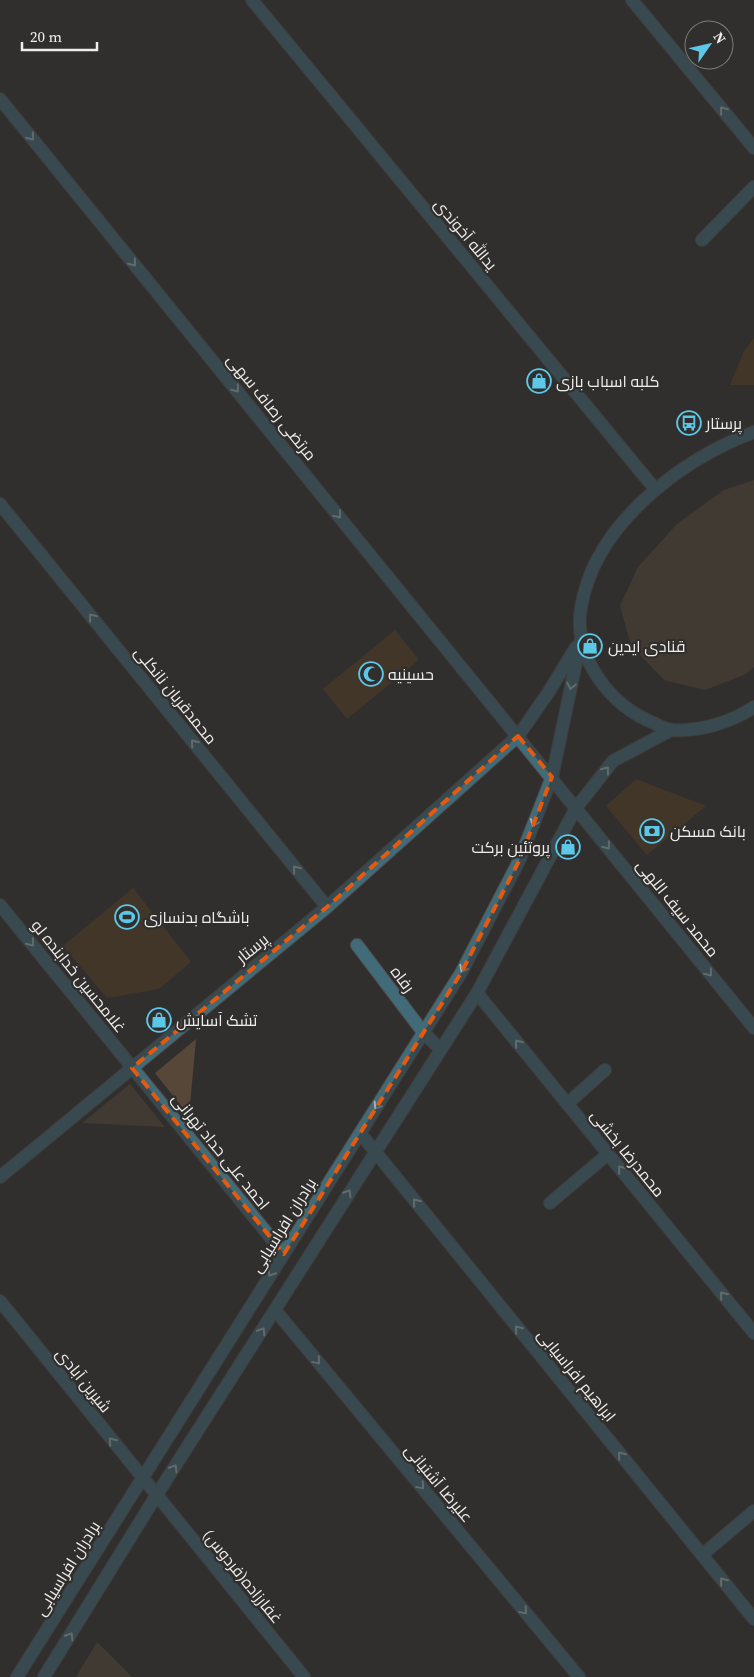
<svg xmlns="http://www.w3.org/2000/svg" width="754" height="1677" font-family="'Source Serif 4',Cairo,serif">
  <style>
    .green { fill: #564738 }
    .building { fill: #573e23 }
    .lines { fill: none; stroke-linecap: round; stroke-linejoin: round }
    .minor-casing { stroke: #4f4d4b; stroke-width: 14 }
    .minor { stroke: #416b78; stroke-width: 12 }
    .oneway { stroke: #a0b2b7 }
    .marked { fill: none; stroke: #e8590c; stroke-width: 4; stroke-dasharray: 10 6; stroke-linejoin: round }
    .labels { text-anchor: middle; stroke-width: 4.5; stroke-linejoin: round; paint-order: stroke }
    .street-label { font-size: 16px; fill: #eeedeb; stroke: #312f2d }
    .poi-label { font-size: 16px; fill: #eeedeb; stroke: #312f2d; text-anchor: start }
  </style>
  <rect width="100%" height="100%" fill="#312f2d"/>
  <path class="green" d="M 754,480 L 754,667 L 746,674 L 705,690 L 664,680 L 631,645 L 620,606 L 638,567 L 677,524 L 724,490 Z
    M 196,1039 L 189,1116 L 155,1073 Z
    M 130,1084 L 165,1127 L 82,1123 Z
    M 97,1642 L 132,1677 L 76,1677 Z"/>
  <path class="building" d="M 754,338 L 754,385 L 730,385 L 744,351 Z
    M 395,630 L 419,660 L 347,719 L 323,689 Z
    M 636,779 L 706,806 L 647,855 L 606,806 Z
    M 133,888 L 191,962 L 159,989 L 107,998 L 63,946 Z"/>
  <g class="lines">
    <g class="minor-casing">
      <path id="minor" d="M 252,0 L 655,489
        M 632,0 L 754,148
        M 0,99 L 754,1028
        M 702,240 L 754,187
        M 754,432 C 680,460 594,525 581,608 C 573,657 610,706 654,723 C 659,726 666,729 672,730 C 699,732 732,722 754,707
        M 0,504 L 327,907
        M 0,905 L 284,1254
        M 357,945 L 423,1032 L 440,1049
        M 477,993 L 754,1333
        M 567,1104 L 605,1070
        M 360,1133 L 754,1619
        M 0,1177 L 327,907 L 518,736 L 548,693 L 576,647
        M 550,1203 L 608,1154
        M 0,1301 L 304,1677
        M 275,1310 L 579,1677
        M 702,1555 L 754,1511
        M 17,1677 L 461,973 L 519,861 L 552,777 L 581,639
        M 44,1677 L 156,1496 L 477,993 L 576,808 L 613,761 L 671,730"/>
    </g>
    <use href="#minor" class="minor"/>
  </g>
  <defs><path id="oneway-chevron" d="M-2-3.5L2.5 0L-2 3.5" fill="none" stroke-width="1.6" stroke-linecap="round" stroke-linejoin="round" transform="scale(1.25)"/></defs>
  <g class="oneway">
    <use href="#oneway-chevron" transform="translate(723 110) rotate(-129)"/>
    <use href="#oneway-chevron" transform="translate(31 137) rotate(51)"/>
    <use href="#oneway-chevron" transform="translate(133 263) rotate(51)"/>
    <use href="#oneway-chevron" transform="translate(236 389) rotate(51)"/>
    <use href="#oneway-chevron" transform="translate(338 515) rotate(51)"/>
    <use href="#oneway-chevron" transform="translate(92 617) rotate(-129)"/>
    <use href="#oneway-chevron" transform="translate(571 686) rotate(102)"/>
    <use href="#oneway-chevron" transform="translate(194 743) rotate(-129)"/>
    <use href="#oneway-chevron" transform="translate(606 770) rotate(-52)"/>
    <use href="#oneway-chevron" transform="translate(534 823) rotate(112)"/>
    <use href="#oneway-chevron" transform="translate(607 846) rotate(51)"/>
    <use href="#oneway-chevron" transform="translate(296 869) rotate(-129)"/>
    <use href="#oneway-chevron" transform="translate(31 943) rotate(51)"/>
    <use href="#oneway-chevron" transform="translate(463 969) rotate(118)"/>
    <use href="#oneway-chevron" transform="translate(709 973) rotate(51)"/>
    <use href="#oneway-chevron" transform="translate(518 1043) rotate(-129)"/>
    <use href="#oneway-chevron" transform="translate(377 1106) rotate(122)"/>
    <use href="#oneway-chevron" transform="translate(621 1169) rotate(-129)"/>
    <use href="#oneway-chevron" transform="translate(348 1193) rotate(-58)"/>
    <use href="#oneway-chevron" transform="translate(416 1202) rotate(-129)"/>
    <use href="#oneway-chevron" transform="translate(271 1273) rotate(123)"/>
    <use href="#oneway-chevron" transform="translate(723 1295) rotate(-129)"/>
    <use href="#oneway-chevron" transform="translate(518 1329) rotate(-129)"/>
    <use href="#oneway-chevron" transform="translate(262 1331) rotate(-58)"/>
    <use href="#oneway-chevron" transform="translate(317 1361) rotate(50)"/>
    <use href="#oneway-chevron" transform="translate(112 1441) rotate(-129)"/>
    <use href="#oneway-chevron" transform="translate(621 1455) rotate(-129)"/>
    <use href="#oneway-chevron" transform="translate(174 1468) rotate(-58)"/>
    <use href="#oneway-chevron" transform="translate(421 1486) rotate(50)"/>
    <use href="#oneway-chevron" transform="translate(723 1581) rotate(-129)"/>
    <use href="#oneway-chevron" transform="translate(524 1611) rotate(50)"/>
    <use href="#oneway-chevron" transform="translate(70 1636) rotate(-58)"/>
  </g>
  <path d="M0 0H754V1677H0ZM 518,736 L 552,777 L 519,861 L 461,973 L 284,1254 L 132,1068 L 327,907 Z" fill="#312f2d" fill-opacity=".55" fill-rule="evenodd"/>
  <path class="marked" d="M 518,736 L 552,777 L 519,861 L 461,973 L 284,1254 L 132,1068 L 327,907 Z"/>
  <defs>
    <g id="shop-ring" transform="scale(1.25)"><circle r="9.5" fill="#312f2d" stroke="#5cc7e7" stroke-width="1.5"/><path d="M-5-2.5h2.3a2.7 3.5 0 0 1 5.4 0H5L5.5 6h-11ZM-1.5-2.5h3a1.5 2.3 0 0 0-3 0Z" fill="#5cc7e7"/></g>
    <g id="bus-ring" transform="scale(1.25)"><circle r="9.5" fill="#312f2d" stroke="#5cc7e7" stroke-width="1.5"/><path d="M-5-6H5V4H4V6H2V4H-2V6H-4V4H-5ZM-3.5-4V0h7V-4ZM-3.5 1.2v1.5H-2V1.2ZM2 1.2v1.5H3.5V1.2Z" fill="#5cc7e7"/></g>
    <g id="mosque-ring" transform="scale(1.25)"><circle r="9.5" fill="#312f2d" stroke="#5cc7e7" stroke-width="1.5"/><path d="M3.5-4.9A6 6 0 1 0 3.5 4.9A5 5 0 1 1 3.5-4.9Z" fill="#5cc7e7"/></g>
    <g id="bank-ring" transform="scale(1.25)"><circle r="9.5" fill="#312f2d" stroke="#5cc7e7" stroke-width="1.5"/><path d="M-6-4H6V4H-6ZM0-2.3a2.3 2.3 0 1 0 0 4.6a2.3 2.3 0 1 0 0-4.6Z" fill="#5cc7e7"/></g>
    <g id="stadium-ring" transform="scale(1.25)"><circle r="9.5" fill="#312f2d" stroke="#5cc7e7" stroke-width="1.5"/><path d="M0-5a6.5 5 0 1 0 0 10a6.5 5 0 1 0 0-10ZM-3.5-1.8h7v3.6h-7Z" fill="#5cc7e7"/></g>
  </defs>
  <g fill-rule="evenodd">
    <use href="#shop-ring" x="539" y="381"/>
    <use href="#bus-ring" x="689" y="423"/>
    <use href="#shop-ring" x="590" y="646"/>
    <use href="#mosque-ring" x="371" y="674"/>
    <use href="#bank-ring" x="652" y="831"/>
    <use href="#shop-ring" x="568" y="847"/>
    <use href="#stadium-ring" x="127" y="917"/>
    <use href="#shop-ring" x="159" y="1020"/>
  </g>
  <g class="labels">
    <g class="street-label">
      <text transform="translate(466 234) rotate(50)" y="6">یدالله آخوندی</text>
      <text transform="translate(272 407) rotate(51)" y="6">مرتضی رصاف سهی</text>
      <text transform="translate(176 695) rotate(51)" y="6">محمدقربان نانکلی</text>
      <text transform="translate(678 908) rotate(51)" y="6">محمد سیف اللهی</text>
      <text transform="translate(252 948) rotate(-39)" y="6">پرستار</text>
      <text transform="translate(79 976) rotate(51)" y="6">غلامحسین خدابنده لو</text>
      <text transform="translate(403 979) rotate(53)" y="6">رفاه</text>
      <text transform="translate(221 1151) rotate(51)" y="6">احمد علی حداد تهرانی</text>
      <text transform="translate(628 1153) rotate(51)" y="6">محمدرضا بخشی</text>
      <text transform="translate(283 1225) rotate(-58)" y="6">برادران افراسیابی</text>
      <text transform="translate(577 1375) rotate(51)" y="6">ابراهیم افراسیابی</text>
      <text transform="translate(84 1380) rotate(51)" y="6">شیرین آبادی</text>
      <text transform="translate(439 1483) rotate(50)" y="6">علیرضا آشتیانی</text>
      <text transform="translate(67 1568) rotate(-58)" y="6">برادران افراسیابی</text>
      <text transform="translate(243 1576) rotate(51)" y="6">غفارزاده(فردوس)</text>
    </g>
    <g class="poi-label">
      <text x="556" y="387">کلبه اسباب بازی</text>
      <text x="706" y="429">پرستار</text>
      <text x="608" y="652">قنادی ایدین</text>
      <text x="388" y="680">حسینیه</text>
      <text x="670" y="837">بانک مسکن</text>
      <text x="550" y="853" text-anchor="end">پروتئین برکت</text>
      <text x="144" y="923">باشگاه بدنسازی</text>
      <text x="176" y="1026">تشک آسایش</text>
    </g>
  </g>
  <g transform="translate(709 45) rotate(56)"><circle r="24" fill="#312f2d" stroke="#7d7b79"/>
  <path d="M0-4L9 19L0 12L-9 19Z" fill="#5cc7e7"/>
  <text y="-8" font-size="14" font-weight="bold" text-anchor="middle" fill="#eeedeb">N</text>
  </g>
  <path d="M22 42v8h75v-8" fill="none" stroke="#eeedeb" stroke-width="2.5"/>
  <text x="30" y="42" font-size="15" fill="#eeedeb" stroke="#312f2d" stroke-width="4" paint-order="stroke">20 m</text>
</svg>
